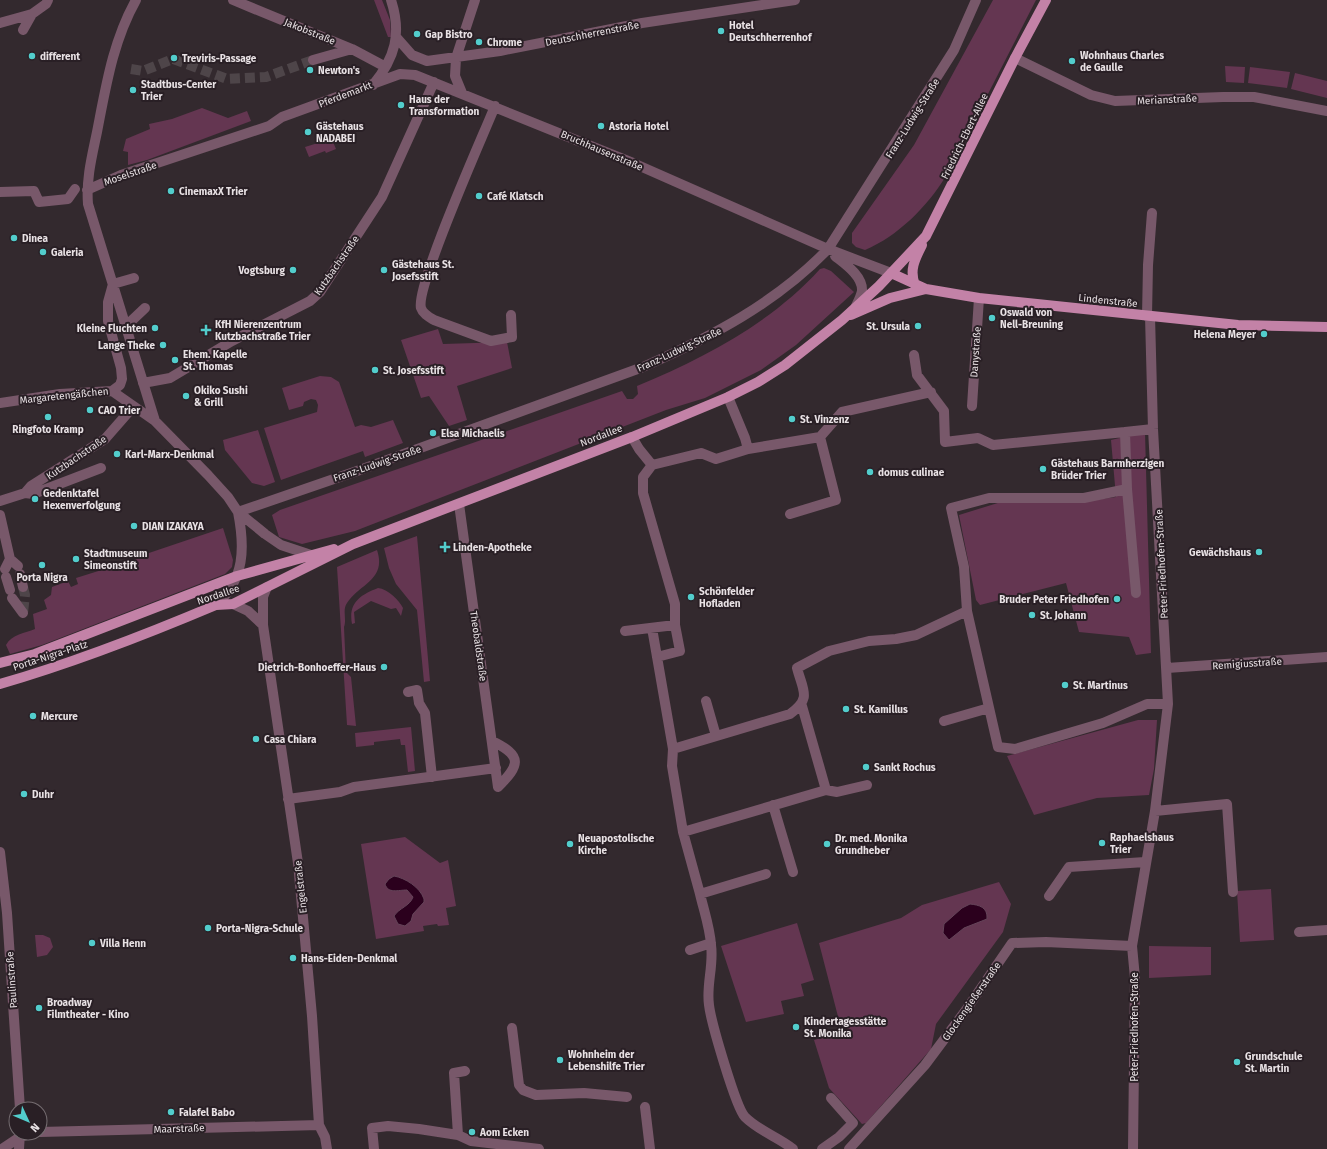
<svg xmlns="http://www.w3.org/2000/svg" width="1327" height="1149" font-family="'Fira Sans',sans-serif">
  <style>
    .green { fill: #643651 }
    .water { fill: #2b001d; stroke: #644459 }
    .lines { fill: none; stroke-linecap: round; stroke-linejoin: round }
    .minor-tunnel { stroke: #4e4549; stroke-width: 10; stroke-dasharray: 10 5; stroke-linecap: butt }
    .minor { stroke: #78586a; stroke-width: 10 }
    .major { stroke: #c382a7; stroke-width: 10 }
    .poi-dot { fill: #52cdcc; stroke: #291f25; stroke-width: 1.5 }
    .labels { text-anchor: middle; stroke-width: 4; stroke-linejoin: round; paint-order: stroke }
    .poi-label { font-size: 10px; font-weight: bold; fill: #e8e1e4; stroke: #291f25; text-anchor: start }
    .street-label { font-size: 10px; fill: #e8e1e4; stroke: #291f25 }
  </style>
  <rect width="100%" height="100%" fill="#33292e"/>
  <path class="green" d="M 374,0 L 382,0 L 390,20 L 391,37 L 388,37 Z
    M 993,0 L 1036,0 L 946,176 C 927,207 898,236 865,250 L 856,247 L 852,243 L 852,233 L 914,145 Z
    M 1225,66 L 1245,67 L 1244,83 L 1226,82 Z
    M 1250,67 L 1290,72 L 1287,88 L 1248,83 Z
    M 1295,73 L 1327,81 L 1327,98 L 1291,89 Z
    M 202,108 L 228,118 L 247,111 L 251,121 L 147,160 L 128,165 L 128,152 L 123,151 L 126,139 L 150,129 L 149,124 L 172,119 Z
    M 330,135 L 336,149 L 326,153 L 325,151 L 309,157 L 305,147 L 321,142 L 320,138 Z
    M 824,268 L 831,271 L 854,292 L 796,345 L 761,370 L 705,398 L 666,410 L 355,531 L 302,544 L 279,537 L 272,515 L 280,510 L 622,391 L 627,399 L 633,399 L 638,394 L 637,386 C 704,358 770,324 820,269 Z
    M 438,329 L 443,344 L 507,342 L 512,368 L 457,386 L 467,420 L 449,426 L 429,396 L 421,398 L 401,340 Z
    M 320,376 L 331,377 L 339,382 L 355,427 L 361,425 L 371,427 L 393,420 L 403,443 L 365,457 L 363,451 L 281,480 L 264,428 L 317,412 L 318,405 L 316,400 L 311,399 L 304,402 L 303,406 L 289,410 L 282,388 Z
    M 258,430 L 275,482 L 264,486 L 252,483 L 225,450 L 223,440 Z
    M 1145,432 L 1151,653 L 1136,655 L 1129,637 L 1079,632 L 1066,583 L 980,605 L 976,600 L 959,515 L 1001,502 L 1080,502 L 1116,497 L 1111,440 Z
    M 223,528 L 233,560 L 232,567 L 225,574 L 42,645 L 10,654 L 6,645 C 12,634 25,633 35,629 L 33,614 L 47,609 L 44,600 L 51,595 L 52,587 L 68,581 L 71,587 L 78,584 L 76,578 L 140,558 L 140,556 Z
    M 417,536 L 430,681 L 424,682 L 417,610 L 396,584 L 389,568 L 384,548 Z
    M 377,550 C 387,580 359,584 347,603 C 342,610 347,619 344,627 L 346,672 L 351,677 L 356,726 L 347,725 L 337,567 Z
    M 378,588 C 388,589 399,600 403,608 L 401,616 L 396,608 L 391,609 L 371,601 L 354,612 L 355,623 L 352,624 C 348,603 360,595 378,588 Z
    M 1138,720 L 1157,720 L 1154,769 L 1149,795 L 1097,798 L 1034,815 L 1007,756 Z
    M 411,727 L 415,771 L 408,772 L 405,745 L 401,745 L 400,739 L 374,742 L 374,745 L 356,747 L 355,733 Z
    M 405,837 L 440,863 L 448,860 L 456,906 L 446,908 L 449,925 L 438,926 L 437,924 L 423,926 L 424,931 L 376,939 L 361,844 Z
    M 999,882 L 1011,904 L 1003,932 L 936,1024 L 931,1049 L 866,1123 L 862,1124 L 829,1088 L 814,1040 L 842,1032 L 819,943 L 901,918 L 922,905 Z
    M 1271,889 L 1274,940 L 1240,942 L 1237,891 Z
    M 797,923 L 814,980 L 801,984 L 804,996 L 781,1001 L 784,1014 L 746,1022 L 721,946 Z
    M 43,935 L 50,938 L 53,947 L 47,955 L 37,957 L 35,935 Z
    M 1149,946 L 1211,947 L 1211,975 L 1149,978 Z"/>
  <path class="water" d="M 394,876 C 405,878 420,887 424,899 L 424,902 L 413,914 L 411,921 L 405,926 L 398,924 L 394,916 C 399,908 410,906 413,897 L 407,890 C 398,890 388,894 385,884 L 389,879 Z
    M 970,904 C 979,905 988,907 987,919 L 964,928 L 949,940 L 943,933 L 944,924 L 962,908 Z"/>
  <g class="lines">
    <path class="minor-tunnel" d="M 131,69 L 143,71 L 173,59 L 227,79 L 266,77 L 313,60
      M 23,587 L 25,595 L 23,613"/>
    <path class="minor" d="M 136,0 C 113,41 106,86 97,132 C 92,156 86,179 88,204 L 155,421
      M 233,0 L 352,49 L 382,65
      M 0,23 L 32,14
      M 23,30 L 32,14 L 46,4 L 48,0
      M 397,38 L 412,55 L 427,61 L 500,51 L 642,23 L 795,0
      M 1015,58 L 1091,95 L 1115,101 L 1223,97 L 1254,97 L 1327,111
      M 313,60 L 352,49
      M 373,85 C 395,58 402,34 391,0
      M 462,93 L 455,76 L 456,58 L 475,0
      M 495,106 C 483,136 415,287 421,308 C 423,314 429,317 434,320 L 491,341 L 512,337 L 511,315
      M 87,190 L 121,175 L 269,126 L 282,117 L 400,74 L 415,75 L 633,163 L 828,249 L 891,273
      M 0,192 L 34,191 L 39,202 L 68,199 L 75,189
      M 835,256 C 845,264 863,276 862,291 C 861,296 858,302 856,306
      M 113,284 L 134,278
      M 1147,316 L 1148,265 L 1152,213
      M 126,326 L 145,308
      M 914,355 L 917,375 L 944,411 L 945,442 L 978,438 L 993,445 L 1125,432 L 1127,489 L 1084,498 L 989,498 L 951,508 L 964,567 L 967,611 L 998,747 L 1015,749 L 1103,723 L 1147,704 L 1168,704
      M 143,383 L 170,378 L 232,341 L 310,301 L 320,292 L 382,197 L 434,82
      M 112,391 L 155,421 L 208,475 L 228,497 L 238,512 L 265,534 L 281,545 L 311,555
      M 728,397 L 745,438 L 748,449
      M 0,403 L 60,394 L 112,391 L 120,385 L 122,379 L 121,368 L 108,321 L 108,302 L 113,284
      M 972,406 L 979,298
      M 1125,432 L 1153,429
      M 632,437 L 639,449 L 652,465
      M 820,437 L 842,412 L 931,392
      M 1127,489 L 1136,593
      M 25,493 L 33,494 L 101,468
      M 0,501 L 25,493 L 31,486 L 105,439 L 133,407
      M 459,504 L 498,787
      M 238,512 L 357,471 L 643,367 C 711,337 776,303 828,249 L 954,50 L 976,0
      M 0,515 L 10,559 L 18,566
      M 5,569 L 10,559
      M 20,574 L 23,587
      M 6,577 L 10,590
      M 267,587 L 263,597 L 263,625 L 298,863 L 312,1016 L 319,1125 L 325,1137 L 327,1149
      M 12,598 L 23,613
      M 233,604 L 248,611 L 263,625
      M 216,605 C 245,579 245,548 238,512
      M 652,628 L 673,749 L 672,766 L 683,832 L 826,790
      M 625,631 L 675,625
      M 657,657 L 680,651 L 675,625 L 675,604 L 643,493 L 643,477 L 652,465 L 701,453 L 716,459 L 748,449 L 820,437 L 836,500 L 790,514
      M 1167,668 L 1327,657
      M 408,692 L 417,690 L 419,703 L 425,713 L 432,777
      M 706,701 L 716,736
      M 802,706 L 826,790 L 837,792 L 867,785
      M 944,721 L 989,708
      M 492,741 C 523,756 520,765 498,787
      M 673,749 L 790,714 C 812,698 803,691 797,668 L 829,651 L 869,641 L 896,639 L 916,635 L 967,611
      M 288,799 L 340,792 L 354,787 L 496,768
      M 773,805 L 793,872
      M 1155,811 L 1227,804 L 1233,892
      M 683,832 L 700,894 L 766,874
      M 0,852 L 7,913 L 20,1109
      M 700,894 C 704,911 710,928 711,945 C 714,965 706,985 709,1005 C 711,1022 736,1108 745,1117 C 759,1131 778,1137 793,1149
      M 1049,896 L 1069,867 L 1145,862
      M 1299,932 L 1327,930
      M 690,950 L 711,943
      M 512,1028 L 519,1085 L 523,1090 L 536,1095 L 584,1093 L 627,1097
      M 645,1107 L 650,1149
      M 40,1132 L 319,1125
      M 458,1135 L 454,1073 L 465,1071
      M 2,1149 L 20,1137 L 34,1133
      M 19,1149 L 20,1133
      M 374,1149 L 372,1128 L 388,1126 L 419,1129 L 458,1135 L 471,1141 L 539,1149
      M 822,1149 L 839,1137 L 853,1123 L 831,1098
      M 849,1149 L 925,1065 L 966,1010 L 1012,943 L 1046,942 L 1132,946
      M 1133,1149 L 1135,978 L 1132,946 L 1155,811 L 1168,704 L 1153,429 L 1150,316"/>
    <path class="major" d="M 891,273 L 926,289 L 979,298 L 1238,325 L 1327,327
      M 915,285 C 909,270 915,259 922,245
      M 851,315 L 890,298 L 926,289
      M 0,663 L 35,654 L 237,576 L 334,549
      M 0,684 C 73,663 145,635 216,605 L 233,604 L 353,544 L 632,437 L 728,397 L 758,382 L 785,365 L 842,320 L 879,286 L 926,236 L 1015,58 L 1046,0"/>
  </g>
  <g class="poi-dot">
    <circle cx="721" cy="31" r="4"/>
    <circle cx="417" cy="34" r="4"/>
    <circle cx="479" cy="42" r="4"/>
    <circle cx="32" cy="56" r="4"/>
    <circle cx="174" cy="58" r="4"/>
    <circle cx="1072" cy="61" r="4"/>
    <circle cx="310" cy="70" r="4"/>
    <circle cx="133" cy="90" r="4"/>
    <circle cx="401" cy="105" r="4"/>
    <circle cx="601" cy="126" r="4"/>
    <circle cx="308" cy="132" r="4"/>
    <circle cx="171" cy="191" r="4"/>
    <circle cx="479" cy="196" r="4"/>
    <circle cx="14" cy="238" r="4"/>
    <circle cx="43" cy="252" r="4"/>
    <circle cx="293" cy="270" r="4"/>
    <circle cx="384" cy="270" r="4"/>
    <circle cx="992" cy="318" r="4"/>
    <circle cx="918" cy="326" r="4"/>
    <circle cx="155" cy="328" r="4"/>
    <path d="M204 324h4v4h4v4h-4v4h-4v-4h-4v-4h4z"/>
    <circle cx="1264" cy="334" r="4"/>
    <circle cx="163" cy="345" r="4"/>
    <circle cx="175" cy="360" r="4"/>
    <circle cx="375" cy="370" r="4"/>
    <circle cx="186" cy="396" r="4"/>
    <circle cx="90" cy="410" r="4"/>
    <circle cx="48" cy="417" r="4"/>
    <circle cx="792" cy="419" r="4"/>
    <circle cx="433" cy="433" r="4"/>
    <circle cx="117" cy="454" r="4"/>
    <circle cx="1043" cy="469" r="4"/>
    <circle cx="870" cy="472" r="4"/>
    <circle cx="35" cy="499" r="4"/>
    <circle cx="134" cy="526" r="4"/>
    <path d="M443 541h4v4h4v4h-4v4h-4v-4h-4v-4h4z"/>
    <circle cx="1259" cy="552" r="4"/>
    <circle cx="76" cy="559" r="4"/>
    <circle cx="42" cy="565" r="4"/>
    <circle cx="691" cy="597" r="4"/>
    <circle cx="1117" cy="599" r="4"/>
    <circle cx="1032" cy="615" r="4"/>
    <circle cx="384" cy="667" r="4"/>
    <circle cx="1065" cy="685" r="4"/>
    <circle cx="846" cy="709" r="4"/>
    <circle cx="33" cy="716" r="4"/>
    <circle cx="256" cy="739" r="4"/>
    <circle cx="866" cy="767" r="4"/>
    <circle cx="24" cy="794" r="4"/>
    <circle cx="1102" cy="843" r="4"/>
    <circle cx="570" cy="844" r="4"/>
    <circle cx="827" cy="844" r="4"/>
    <circle cx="208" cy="928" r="4"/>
    <circle cx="92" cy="943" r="4"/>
    <circle cx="293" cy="958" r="4"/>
    <circle cx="39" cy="1008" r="4"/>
    <circle cx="796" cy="1027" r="4"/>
    <circle cx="560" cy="1060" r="4"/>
    <circle cx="1237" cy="1062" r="4"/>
    <circle cx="171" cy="1112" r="4"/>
    <circle cx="472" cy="1132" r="4"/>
  </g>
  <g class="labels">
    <g class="poi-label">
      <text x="729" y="29">Hotel<tspan x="729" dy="12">Deutschherrenhof</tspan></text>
      <text x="425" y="38">Gap Bistro</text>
      <text x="487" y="46">Chrome</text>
      <text x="1080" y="59">Wohnhaus Charles<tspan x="1080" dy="12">de Gaulle</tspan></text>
      <text x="40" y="60">different</text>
      <text x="182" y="62">Treviris-Passage</text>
      <text x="318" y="74">Newton's</text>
      <text x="141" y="88">Stadtbus-Center<tspan x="141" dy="12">Trier</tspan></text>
      <text x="409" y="103">Haus der<tspan x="409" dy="12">Transformation</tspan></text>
      <text x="316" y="130">Gästehaus<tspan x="316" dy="12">NADABEI</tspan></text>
      <text x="609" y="130">Astoria Hotel</text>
      <text x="179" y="195">CinemaxX Trier</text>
      <text x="487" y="200">Café Klatsch</text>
      <text x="22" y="242">Dinea</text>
      <text x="51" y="256">Galeria</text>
      <text x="392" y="268">Gästehaus St.<tspan x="392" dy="12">Josefsstift</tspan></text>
      <text x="285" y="274" text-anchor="end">Vogtsburg</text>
      <text x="1000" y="316">Oswald von<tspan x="1000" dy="12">Nell-Breuning</tspan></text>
      <text x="215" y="328">KfH Nierenzentrum<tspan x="215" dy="12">Kutzbachstraße Trier</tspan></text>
      <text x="910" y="330" text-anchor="end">St. Ursula</text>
      <text x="147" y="332" text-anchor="end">Kleine Fluchten</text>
      <text x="1256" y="338" text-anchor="end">Helena Meyer</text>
      <text x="155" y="349" text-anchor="end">Lange Theke</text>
      <text x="183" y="358">Ehem. Kapelle<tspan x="183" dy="12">St. Thomas</tspan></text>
      <text x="383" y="374">St. Josefsstift</text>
      <text x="194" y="394">Okiko Sushi<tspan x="194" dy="12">&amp; Grill</tspan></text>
      <text x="98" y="414">CAO Trier</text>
      <text x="800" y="423">St. Vinzenz</text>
      <text x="48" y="433" text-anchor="middle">Ringfoto Kramp</text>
      <text x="441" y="437">Elsa Michaelis</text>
      <text x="125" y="458">Karl-Marx-Denkmal</text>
      <text x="1051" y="467">Gästehaus Barmherzigen<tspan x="1051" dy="12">Brüder Trier</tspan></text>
      <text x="878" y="476">domus culinae</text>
      <text x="43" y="497">Gedenktafel<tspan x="43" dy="12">Hexenverfolgung</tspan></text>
      <text x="142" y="530">DIAN IZAKAYA</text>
      <text x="453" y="551">Linden-Apotheke</text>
      <text x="1251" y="556" text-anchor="end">Gewächshaus</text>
      <text x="84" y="557">Stadtmuseum<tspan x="84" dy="12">Simeonstift</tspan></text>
      <text x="42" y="581" text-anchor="middle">Porta Nigra</text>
      <text x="699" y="595">Schönfelder<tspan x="699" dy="12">Hofladen</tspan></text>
      <text x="1109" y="603" text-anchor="end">Bruder Peter Friedhofen</text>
      <text x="1040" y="619">St. Johann</text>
      <text x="376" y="671" text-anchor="end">Dietrich-Bonhoeffer-Haus</text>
      <text x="1073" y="689">St. Martinus</text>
      <text x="854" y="713">St. Kamillus</text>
      <text x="41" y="720">Mercure</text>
      <text x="264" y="743">Casa Chiara</text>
      <text x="874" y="771">Sankt Rochus</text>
      <text x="32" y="798">Duhr</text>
      <text x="1110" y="841">Raphaelshaus<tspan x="1110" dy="12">Trier</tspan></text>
      <text x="578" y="842">Neuapostolische<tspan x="578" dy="12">Kirche</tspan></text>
      <text x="835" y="842">Dr. med. Monika<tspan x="835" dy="12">Grundheber</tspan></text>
      <text x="216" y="932">Porta-Nigra-Schule</text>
      <text x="100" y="947">Villa Henn</text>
      <text x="301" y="962">Hans-Eiden-Denkmal</text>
      <text x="47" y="1006">Broadway<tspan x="47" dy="12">Filmtheater - Kino</tspan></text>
      <text x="804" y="1025">Kindertagesstätte<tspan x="804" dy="12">St. Monika</tspan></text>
      <text x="568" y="1058">Wohnheim der<tspan x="568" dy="12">Lebenshilfe Trier</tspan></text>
      <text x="1245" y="1060">Grundschule<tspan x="1245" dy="12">St. Martin</tspan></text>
      <text x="179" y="1116">Falafel Babo</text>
      <text x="480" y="1136">Aom Ecken</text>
    </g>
    <g class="street-label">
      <text transform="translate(310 31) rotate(22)" y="4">Jakobstraße</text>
      <text transform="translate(592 33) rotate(-11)" y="4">Deutschherrenstraße</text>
      <text transform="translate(345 94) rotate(-21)" y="4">Pferdemarkt</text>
      <text transform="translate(1167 99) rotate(-3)" y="4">Merianstraße</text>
      <text transform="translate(912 118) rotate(-58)" y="4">Franz-Ludwig-Straße</text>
      <text transform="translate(964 136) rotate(-64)" y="4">Friedrich-Ebert-Allee</text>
      <text transform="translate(602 150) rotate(23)" y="4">Bruchhausenstraße</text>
      <text transform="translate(130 173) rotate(-19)" y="4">Moselstraße</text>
      <text transform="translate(336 265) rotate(-55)" y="4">Kutzbachstraße</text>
      <text transform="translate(1108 300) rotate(6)" y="4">Lindenstraße</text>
      <text transform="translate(679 349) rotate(-25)" y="4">Franz-Ludwig-Straße</text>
      <text transform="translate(975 352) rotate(-86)" y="4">Danystraße</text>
      <text transform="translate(64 395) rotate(-6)" y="4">Margaretengäßchen</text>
      <text transform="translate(601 435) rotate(-21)" y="4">Nordallee</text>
      <text transform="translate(76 457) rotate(-34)" y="4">Kutzbachstraße</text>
      <text transform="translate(377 463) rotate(-19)" y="4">Franz-Ludwig-Straße</text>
      <text transform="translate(1161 564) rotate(-93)" y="4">Peter-Friedhofen-Straße</text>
      <text transform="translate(218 594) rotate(-18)" y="4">Nordallee</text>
      <text transform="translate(479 646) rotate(82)" y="4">Theobaldstraße</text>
      <text transform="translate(50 655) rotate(-18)" y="4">Porta-Nigra-Platz</text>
      <text transform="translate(1247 663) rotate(-4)" y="4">Remigiusstraße</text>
      <text transform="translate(300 887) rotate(-96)" y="4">Engelstraße</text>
      <text transform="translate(11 980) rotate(-94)" y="4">Paulinstraße</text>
      <text transform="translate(971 1001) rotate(-55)" y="4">Glockengießerstraße</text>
      <text transform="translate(1134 1027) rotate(-90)" y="4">Peter-Friedhofen-Straße</text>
      <text transform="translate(179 1128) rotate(-2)" y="4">Maarstraße</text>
    </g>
  </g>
  <g transform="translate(28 1121) rotate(134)"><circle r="19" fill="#291f25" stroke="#756d71"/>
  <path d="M0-3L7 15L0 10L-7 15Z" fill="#52cdcc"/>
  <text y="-6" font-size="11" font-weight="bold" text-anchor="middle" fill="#e8e1e4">N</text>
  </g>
</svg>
